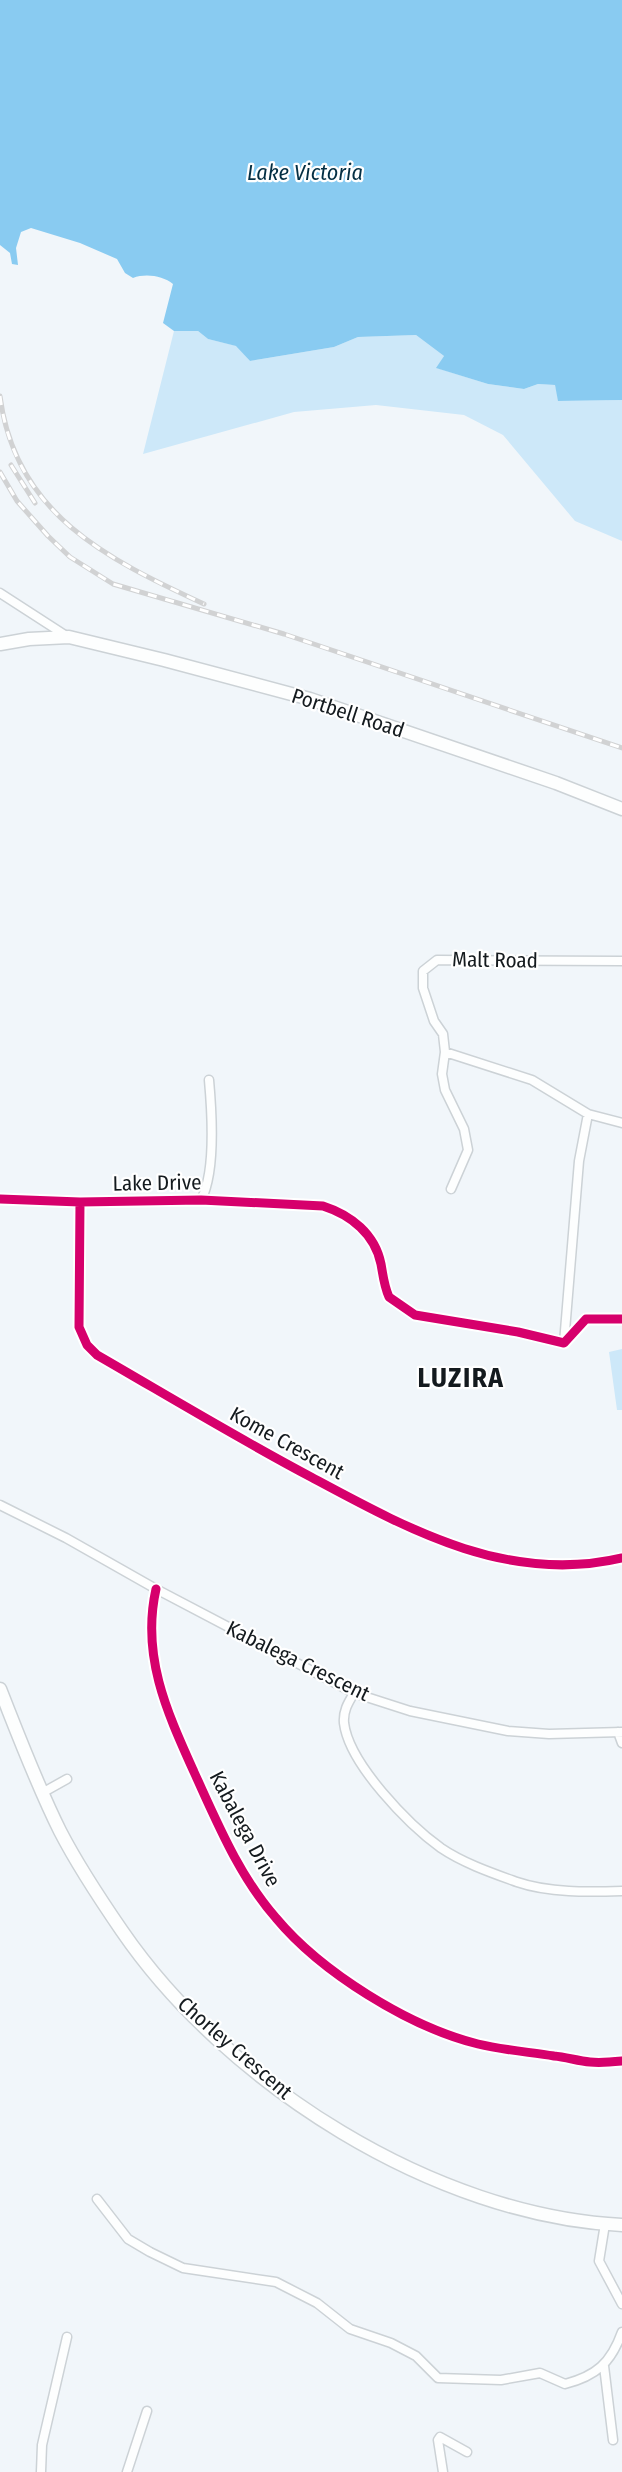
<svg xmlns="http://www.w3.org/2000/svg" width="622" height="2472" font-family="'Fira Sans Condensed',sans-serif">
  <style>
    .green { fill: #cde8f9 }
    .water { fill: #89cbf1 }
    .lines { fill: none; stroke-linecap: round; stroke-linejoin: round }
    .minor-casing { stroke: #ccd2d6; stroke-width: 11 }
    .secondary-casing { stroke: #ccd2d6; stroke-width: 15 }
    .minor { stroke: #fdfefe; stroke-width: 8 }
    .secondary { stroke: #fdfefe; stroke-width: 12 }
    .rail-casing { stroke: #d1d2d3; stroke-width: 5 }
    .rail { stroke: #fff; stroke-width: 3; stroke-dasharray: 9; stroke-linecap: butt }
    .cycleway-casing { stroke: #fff; stroke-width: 13 }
    .cycleway { stroke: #d6006c; stroke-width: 9 }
    .labels { text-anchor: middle; stroke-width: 4.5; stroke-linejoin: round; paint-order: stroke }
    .street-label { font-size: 21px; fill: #141a1e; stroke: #fff }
    .water-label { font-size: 22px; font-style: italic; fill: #042f44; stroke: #fff }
    .district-label { font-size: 27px; font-weight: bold; letter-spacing: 1.5px; fill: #141a1e; stroke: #fff }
  </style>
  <rect width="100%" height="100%" fill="#f1f6fa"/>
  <path class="green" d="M 174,331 L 198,331 L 208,339 L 237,346 L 250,361 L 334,347 L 358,337 L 416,335 L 444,356 L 437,368 L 488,384 L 524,389 L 538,384 L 555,385 L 559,401 L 622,400 L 622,541 L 575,521 L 503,435 L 464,415 L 376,405 L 294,412 L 143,454 Z
    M 622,1349 L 622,1410 L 617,1410 L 609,1352 Z"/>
  <path class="water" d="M 0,0 L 622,0 L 622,400 L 558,401 L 555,385 L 538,384 L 524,389 L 488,384 L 436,368 L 444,356 L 416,335 L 358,337 L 334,347 L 250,361 L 236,346 L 208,339 L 198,331 L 174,331 L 163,323 L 173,284 C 163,276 146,273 133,278 L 125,273 L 117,259 L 80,243 L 31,228 L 21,232 L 16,248 L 18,265 L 12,264 L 10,253 L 0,245 Z"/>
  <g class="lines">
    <g class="minor-casing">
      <path id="minor" d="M 0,593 L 68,637
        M 445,1052 L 532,1080 L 588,1114 L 622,1123
        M 451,1189 L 468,1150 L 464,1129 L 445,1090 L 442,1074 L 445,1052 L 443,1034 L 434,1021 L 423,988 L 423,971 L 437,960 L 622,961
        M 0,1199 L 80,1202 L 201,1200 L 323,1206 C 351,1215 375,1234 381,1264 C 383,1275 384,1286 389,1297 L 415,1315 L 518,1332 L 564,1343 L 586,1319 L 622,1319
        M 201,1200 C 216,1172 212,1113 209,1080
        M 80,1202 L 79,1327 L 87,1345 L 97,1355 C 168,1396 239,1439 311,1477 C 408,1529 508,1585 622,1558
        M 564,1343 L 579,1161 L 588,1114
        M 0,1505 L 66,1538 L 156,1589 L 354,1693 L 410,1711 L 508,1731 L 549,1734 L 622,1732
        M 156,1589 C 141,1656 167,1712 194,1772 C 217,1822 239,1876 276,1918 C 321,1972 409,2027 478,2044 C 503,2050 529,2052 554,2056 C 566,2057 578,2061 590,2062 C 600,2063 612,2062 622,2061
        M 354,1693 C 348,1703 343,1711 344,1723 C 349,1764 409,1825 441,1848 C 463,1863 492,1873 517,1882 C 549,1893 588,1892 622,1891
        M 618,1732 L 622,1743
        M 42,1793 L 67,1779
        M 97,2199 L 128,2239 L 150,2252 L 183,2268 L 276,2282 L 317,2303 L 350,2329 L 391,2343 L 416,2356 L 438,2378 L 501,2380 L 540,2373 L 565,2384 C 596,2376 611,2363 622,2332
        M 605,2224 L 599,2261 L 622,2304
        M 604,2366 L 613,2440
        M 41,2472 L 42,2445 L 67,2337
        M 127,2472 L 147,2411
        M 443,2472 L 438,2440 L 440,2437 L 467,2452"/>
    </g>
    <g class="secondary-casing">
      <path id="secondary" d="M 0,644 L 29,639 L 69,637 L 164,660 L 310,699 L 556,783 L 622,809
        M 0,1689 C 19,1737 37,1785 60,1831 C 78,1866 100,1899 122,1931 C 227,2084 435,2216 622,2225"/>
    </g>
    <use href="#minor" class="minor"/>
    <use href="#secondary" class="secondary"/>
    <g class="rail-casing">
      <path id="rail" d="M 0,396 C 15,514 107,559 204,604
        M 11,465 L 35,503
        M 0,472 L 17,501 L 48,536 L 70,557 L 113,584 L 284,634 L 622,748"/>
    </g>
    <use href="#rail" class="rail"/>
    <g class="cycleway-casing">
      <path id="cycleway" d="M 0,1199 L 80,1202 L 201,1200 L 323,1206 C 351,1215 375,1234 381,1264 C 383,1275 384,1286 389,1297 L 415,1315 L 518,1332 L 564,1343 L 586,1319 L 622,1319
        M 80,1202 L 79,1327 L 87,1345 L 97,1355 C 168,1396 239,1439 311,1477 C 408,1529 508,1585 622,1558
        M 156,1589 C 141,1656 167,1712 194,1772 C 217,1822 239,1876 276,1918 C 321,1972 409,2027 478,2044 C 503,2050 529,2052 554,2056 C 566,2057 578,2061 590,2062 C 600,2063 612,2062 622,2061"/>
    </g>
    <use href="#cycleway" class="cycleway"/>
  </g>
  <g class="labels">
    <g class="street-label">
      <text transform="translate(348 713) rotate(18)" y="7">Portbell Road</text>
      <text transform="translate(495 960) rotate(1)" y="7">Malt Road</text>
      <text transform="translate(157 1183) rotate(-1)" y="7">Lake Drive</text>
      <text transform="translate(287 1443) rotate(29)" y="7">Kome Crescent</text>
      <text transform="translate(298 1661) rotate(26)" y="7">Kabalega Crescent</text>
      <text transform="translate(245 1829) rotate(62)" y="7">Kabalega Drive</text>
      <text transform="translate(235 2048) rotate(41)" y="7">Chorley Crescent</text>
    </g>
    <g class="water-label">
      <text x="305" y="180">Lake Victoria</text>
    </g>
    <g class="district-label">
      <text x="461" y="1387">LUZIRA</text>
    </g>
  </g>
</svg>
